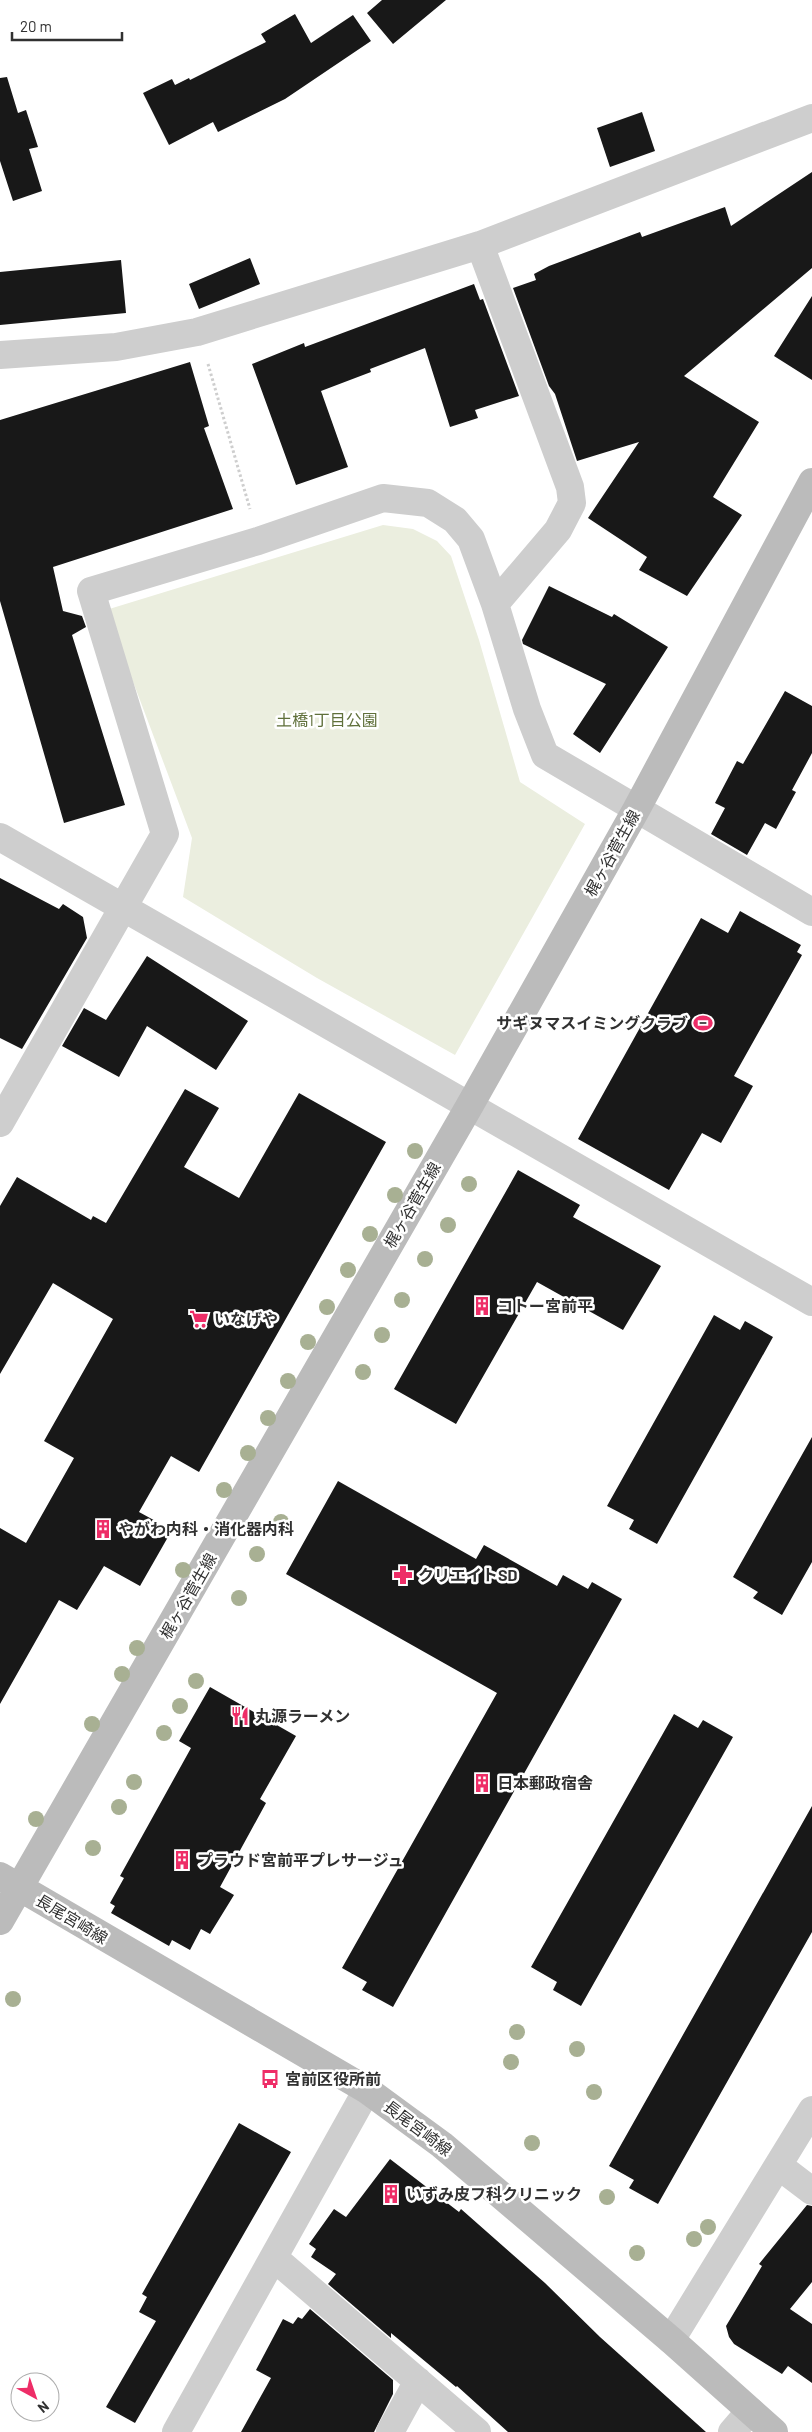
<svg xmlns="http://www.w3.org/2000/svg" width="812" height="2432" font-family="Barlow,'Noto Sans JP',sans-serif">
  <style>
    .green { fill: #ebeedf }
    .building { fill: #181818 }
    .lines { fill: none; stroke-linecap: round; stroke-linejoin: round }
    .path { stroke: #cecece; stroke-width: 3; stroke-dasharray: 2.5 2.5; stroke-linecap: butt }
    .street { stroke: #cecece; stroke-width: 28 }
    .secondary { stroke: #bbb; stroke-width: 28 }
    .tree { fill: #a8b093 }
    .labels { text-anchor: middle; stroke-width: 5; stroke-linejoin: round; paint-order: stroke }
    .park-label { font-size: 16px; fill: #60703b; stroke: #fff }
    .street-label { font-size: 16px; fill: #313131; stroke: #fff }
    .poi-label { font-size: 16px; font-weight: bold; fill: #313131; stroke: #fff; text-anchor: start }
  </style>
  <rect width="100%" height="100%" fill="#fff"/>
  <path class="green" d="M 383,525 L 413,529 L 437,541 L 451,556 L 479,640 L 520,782 L 585,824 L 455,1055 L 317,978 L 183,897 L 192,838 L 106,610 Z"/>
  <path class="building" d="M 382,0 L 446,0 L 393,44 L 367,13 Z
    M 295,14 L 311,43 L 353,15 L 371,41 L 285,99 L 218,132 L 213,122 L 169,145 L 143,93 L 172,79 L 175,85 L 189,78 L 190,80 L 266,42 L 261,34 Z
    M 7,77 L 18,113 L 26,110 L 38,147 L 29,149 L 42,191 L 13,201 L 0,161 L 0,78 Z
    M 642,112 L 655,151 L 610,167 L 597,128 Z
    M 812,172 L 812,268 L 684,376 L 759,422 L 713,497 L 742,515 L 687,596 L 639,570 L 647,557 L 588,518 L 639,442 L 577,461 L 555,394 L 549,386 L 513,288 L 536,280 L 534,274 L 549,266 L 640,232 L 642,237 L 725,207 L 731,226 Z
    M 250,258 L 260,284 L 199,309 L 189,284 Z
    M 121,260 L 126,313 L 0,325 L 0,272 Z
    M 474,284 L 480,300 L 483,299 L 519,396 L 475,410 L 478,418 L 450,427 L 425,348 L 370,369 L 371,372 L 321,391 L 348,467 L 296,485 L 252,364 L 304,343 L 305,347 Z
    M 812,296 L 812,380 L 774,356 Z
    M 190,362 L 209,426 L 204,428 L 233,509 L 53,567 L 63,611 L 82,616 L 86,627 L 72,635 L 125,805 L 64,823 L 0,601 L 0,420 Z
    M 549,586 L 612,617 L 614,614 L 668,647 L 600,753 L 573,734 L 606,684 L 523,644 L 522,640 Z
    M 785,691 L 812,706 L 812,753 L 792,790 L 796,792 L 776,829 L 765,823 L 747,855 L 711,834 L 725,808 L 715,803 L 737,761 L 743,764 Z
    M 0,878 L 59,909 L 63,904 L 83,917 L 87,938 L 22,1049 L 0,1038 Z
    M 740,911 L 801,945 L 797,952 L 802,955 L 734,1076 L 753,1086 L 721,1143 L 702,1133 L 669,1190 L 578,1139 L 701,918 L 728,933 Z
    M 147,956 L 248,1021 L 216,1070 L 147,1026 L 119,1077 L 62,1046 L 84,1008 L 106,1020 Z
    M 185,1089 L 219,1108 L 184,1167 L 239,1198 L 299,1093 L 386,1142 L 199,1472 L 171,1456 L 139,1512 L 172,1530 L 140,1586 L 104,1566 L 77,1610 L 59,1600 L 0,1704 L 0,1528 L 26,1543 L 74,1458 L 44,1441 L 113,1319 L 53,1283 L 0,1374 L 0,1206 L 17,1177 L 91,1220 L 93,1216 L 106,1223 Z
    M 518,1170 L 580,1205 L 573,1217 L 661,1266 L 623,1330 L 537,1282 L 456,1424 L 394,1389 Z
    M 714,1315 L 740,1330 L 745,1321 L 773,1337 L 657,1544 L 629,1529 L 634,1520 L 607,1506 Z
    M 812,1437 L 812,1562 L 782,1615 L 753,1598 L 758,1592 L 733,1577 Z
    M 338,1481 L 476,1559 L 484,1545 L 557,1586 L 563,1575 L 588,1589 L 592,1582 L 622,1599 L 393,2007 L 362,1990 L 367,1982 L 342,1968 L 497,1693 L 286,1574 Z
    M 210,1687 L 296,1736 L 260,1799 L 266,1803 L 220,1887 L 234,1895 L 210,1934 L 201,1929 L 190,1950 L 172,1940 L 169,1946 L 111,1913 L 115,1906 L 110,1903 L 124,1878 L 120,1876 L 191,1748 L 179,1741 Z
    M 674,1714 L 698,1728 L 703,1720 L 733,1737 L 581,2006 L 553,1990 L 557,1982 L 531,1967 Z
    M 812,1806 L 812,1932 L 658,2204 L 629,2188 L 634,2180 L 609,2166 Z
    M 239,2123 L 291,2152 L 135,2423 L 106,2407 L 156,2321 L 139,2312 L 147,2297 L 142,2294 Z
    M 390,2159 L 459,2212 L 461,2209 L 545,2283 L 600,2337 L 706,2432 L 508,2432 L 457,2386 L 456,2387 L 391,2333 L 391,2338 L 328,2284 L 336,2274 L 311,2257 L 316,2249 L 309,2244 L 334,2209 L 346,2217 Z
    M 807,2205 L 812,2206 L 812,2282 L 790,2309 L 812,2324 L 812,2383 L 788,2366 L 782,2374 L 734,2344 L 729,2337 L 726,2326 L 762,2266 L 759,2264 Z
    M 310,2309 L 393,2380 L 393,2394 L 374,2432 L 241,2432 L 271,2378 L 256,2370 L 283,2319 L 293,2324 L 298,2317 L 302,2319 Z"/>
  <g class="lines">
    <path class="path" d="M 208,364 L 250,509"/>
    <path class="street" d="M 480,245 L 570,487 L 572,503 L 558,530 L 495,604
      M 0,355 L 116,347 L 197,332 L 480,245 L 812,118
      M 0,837 L 812,1302
      M 0,1123 L 165,834 L 91,591 L 258,541 L 383,498 L 428,503 L 455,520 L 471,539 L 495,604 L 527,709 L 545,755 L 812,912
      M 779,2166 L 812,2191
      M 274,2258 L 477,2432
      M 671,2340 L 812,2110
      M 176,2432 L 367,2090
      M 390,2432 L 418,2381
      M 732,2432 L 750,2411"/>
    <path class="secondary" d="M 0,1876 L 367,2090 L 442,2145 L 671,2340 L 774,2432
      M 0,1921 L 470,1105 L 636,810 L 812,482"/>
  </g>
  <g class="tree">
    <circle cx="415" cy="1151" r="8"/>
    <circle cx="469" cy="1184" r="8"/>
    <circle cx="395" cy="1195" r="8"/>
    <circle cx="448" cy="1225" r="8"/>
    <circle cx="370" cy="1234" r="8"/>
    <circle cx="425" cy="1259" r="8"/>
    <circle cx="348" cy="1270" r="8"/>
    <circle cx="402" cy="1300" r="8"/>
    <circle cx="327" cy="1307" r="8"/>
    <circle cx="382" cy="1335" r="8"/>
    <circle cx="308" cy="1342" r="8"/>
    <circle cx="363" cy="1372" r="8"/>
    <circle cx="288" cy="1381" r="8"/>
    <circle cx="268" cy="1418" r="8"/>
    <circle cx="248" cy="1453" r="8"/>
    <circle cx="224" cy="1490" r="8"/>
    <circle cx="281" cy="1522" r="8"/>
    <circle cx="257" cy="1554" r="8"/>
    <circle cx="183" cy="1570" r="8"/>
    <circle cx="239" cy="1598" r="8"/>
    <circle cx="137" cy="1648" r="8"/>
    <circle cx="122" cy="1674" r="8"/>
    <circle cx="196" cy="1681" r="8"/>
    <circle cx="180" cy="1706" r="8"/>
    <circle cx="92" cy="1724" r="8"/>
    <circle cx="164" cy="1733" r="8"/>
    <circle cx="134" cy="1782" r="8"/>
    <circle cx="119" cy="1807" r="8"/>
    <circle cx="36" cy="1819" r="8"/>
    <circle cx="93" cy="1848" r="8"/>
    <circle cx="13" cy="1999" r="8"/>
    <circle cx="517" cy="2032" r="8"/>
    <circle cx="577" cy="2049" r="8"/>
    <circle cx="511" cy="2062" r="8"/>
    <circle cx="594" cy="2092" r="8"/>
    <circle cx="532" cy="2143" r="8"/>
    <circle cx="607" cy="2197" r="8"/>
    <circle cx="708" cy="2227" r="8"/>
    <circle cx="694" cy="2239" r="8"/>
    <circle cx="637" cy="2253" r="8"/>
  </g>
  <defs>
    <g id="stadium-bare" transform="scale(1.5)"><path d="M0-5a6.5 5 0 1 0 0 10a6.5 5 0 1 0 0-10ZM-3.5-1.8h7v3.6h-7Z" fill="#ee2d67" stroke="#fff" stroke-width="2.5" paint-order="stroke"/></g>
    <g id="building-bare" transform="scale(1.5)"><path d="M-4-6H4V6H1V3H-1V6H-4ZM-2.5-4.3h1.7v1.8h-1.7ZM.8-4.3h1.7v1.8H.8ZM-2.5-1h1.7V.8h-1.7ZM.8-1h1.7V.8H.8Z" fill="#ee2d67" stroke="#fff" stroke-width="2.5" paint-order="stroke"/></g>
    <g id="supermarket-bare" transform="scale(1.5)"><path d="M-6-5.5h2.5l.6 2H6L4.5 2H-2.5L-4.4-4H-6ZM-1.5 3.2a1.3 1.3 0 1 0 .1 0ZM3 3.2a1.3 1.3 0 1 0 .1 0Z" fill="#ee2d67" stroke="#fff" stroke-width="2.5" paint-order="stroke"/></g>
    <g id="pharmacy-bare" transform="scale(1.5)"><path d="M-2-6h4v4h4v4h-4v4h-4v-4h-4v-4h4Z" fill="#ee2d67" stroke="#fff" stroke-width="2.5" paint-order="stroke"/></g>
    <g id="restaurant-bare" transform="scale(1.5)"><path d="M-5-6h1v4h1v-4h1v4h1v-4h1v5L-1.5 .5V6h-2V.5L-5-1ZM5-6V6H3V1.5H1.5Q1.5-4 5-6Z" fill="#ee2d67" stroke="#fff" stroke-width="2.5" paint-order="stroke"/></g>
    <g id="bus-bare" transform="scale(1.5)"><path d="M-5-6H5V4H4V6H2V4H-2V6H-4V4H-5ZM-3.5-4V0h7V-4ZM-3.5 1.2v1.5H-2V1.2ZM2 1.2v1.5H3.5V1.2Z" fill="#ee2d67" stroke="#fff" stroke-width="2.5" paint-order="stroke"/></g>
  </defs>
  <g fill-rule="evenodd">
    <use href="#stadium-bare" x="703" y="1023"/>
    <use href="#building-bare" x="482" y="1306"/>
    <use href="#supermarket-bare" x="199" y="1319"/>
    <use href="#building-bare" x="103" y="1529"/>
    <use href="#pharmacy-bare" x="403" y="1575"/>
    <use href="#restaurant-bare" x="240" y="1716"/>
    <use href="#building-bare" x="482" y="1783"/>
    <use href="#building-bare" x="182" y="1860"/>
    <use href="#bus-bare" x="270" y="2079"/>
    <use href="#building-bare" x="391" y="2194"/>
  </g>
  <g class="labels">
    <g class="park-label">
      <text x="327" y="726">土橋1丁目公園</text>
    </g>
    <g class="street-label">
      <text transform="translate(612 853) rotate(-61)" y="6">梶ヶ谷菅生線</text>
      <text transform="translate(412 1205) rotate(-60)" y="6">梶ヶ谷菅生線</text>
      <text transform="translate(188 1596) rotate(-60)" y="6">梶ヶ谷菅生線</text>
      <text transform="translate(72 1919) rotate(31)" y="6">長尾宮崎線</text>
      <text transform="translate(418 2128) rotate(37)" y="6">長尾宮崎線</text>
    </g>
    <g class="poi-label">
      <text x="688" y="1029" text-anchor="end">サギヌマスイミングクラブ</text>
      <text x="497" y="1312">コトー宮前平</text>
      <text x="214" y="1325">いなげや</text>
      <text x="118" y="1535">やがわ内科・消化器内科</text>
      <text x="418" y="1581">クリエイトSD</text>
      <text x="255" y="1722">丸源ラーメン</text>
      <text x="497" y="1789">日本郵政宿舎</text>
      <text x="197" y="1866">プラウド宮前平プレサージュ</text>
      <text x="285" y="2085">宮前区役所前</text>
      <text x="406" y="2200">いずみ皮フ科クリニック</text>
    </g>
  </g>
  <g transform="translate(35 2397) rotate(140)"><circle r="24" fill="#ffffff" stroke="#adadad"/>
  <path d="M0-4L9 19L0 12L-9 19Z" fill="#ee2d67"/>
  <text y="-8" font-size="14" font-weight="bold" text-anchor="middle" fill="#313131">N</text>
  </g>
  <path d="M12 32v8h110v-8" fill="none" stroke="#313131" stroke-width="2.5"/>
  <text x="20" y="32" font-size="15" fill="#313131" stroke="#ffffff" stroke-width="4" paint-order="stroke">20 m</text>
</svg>
